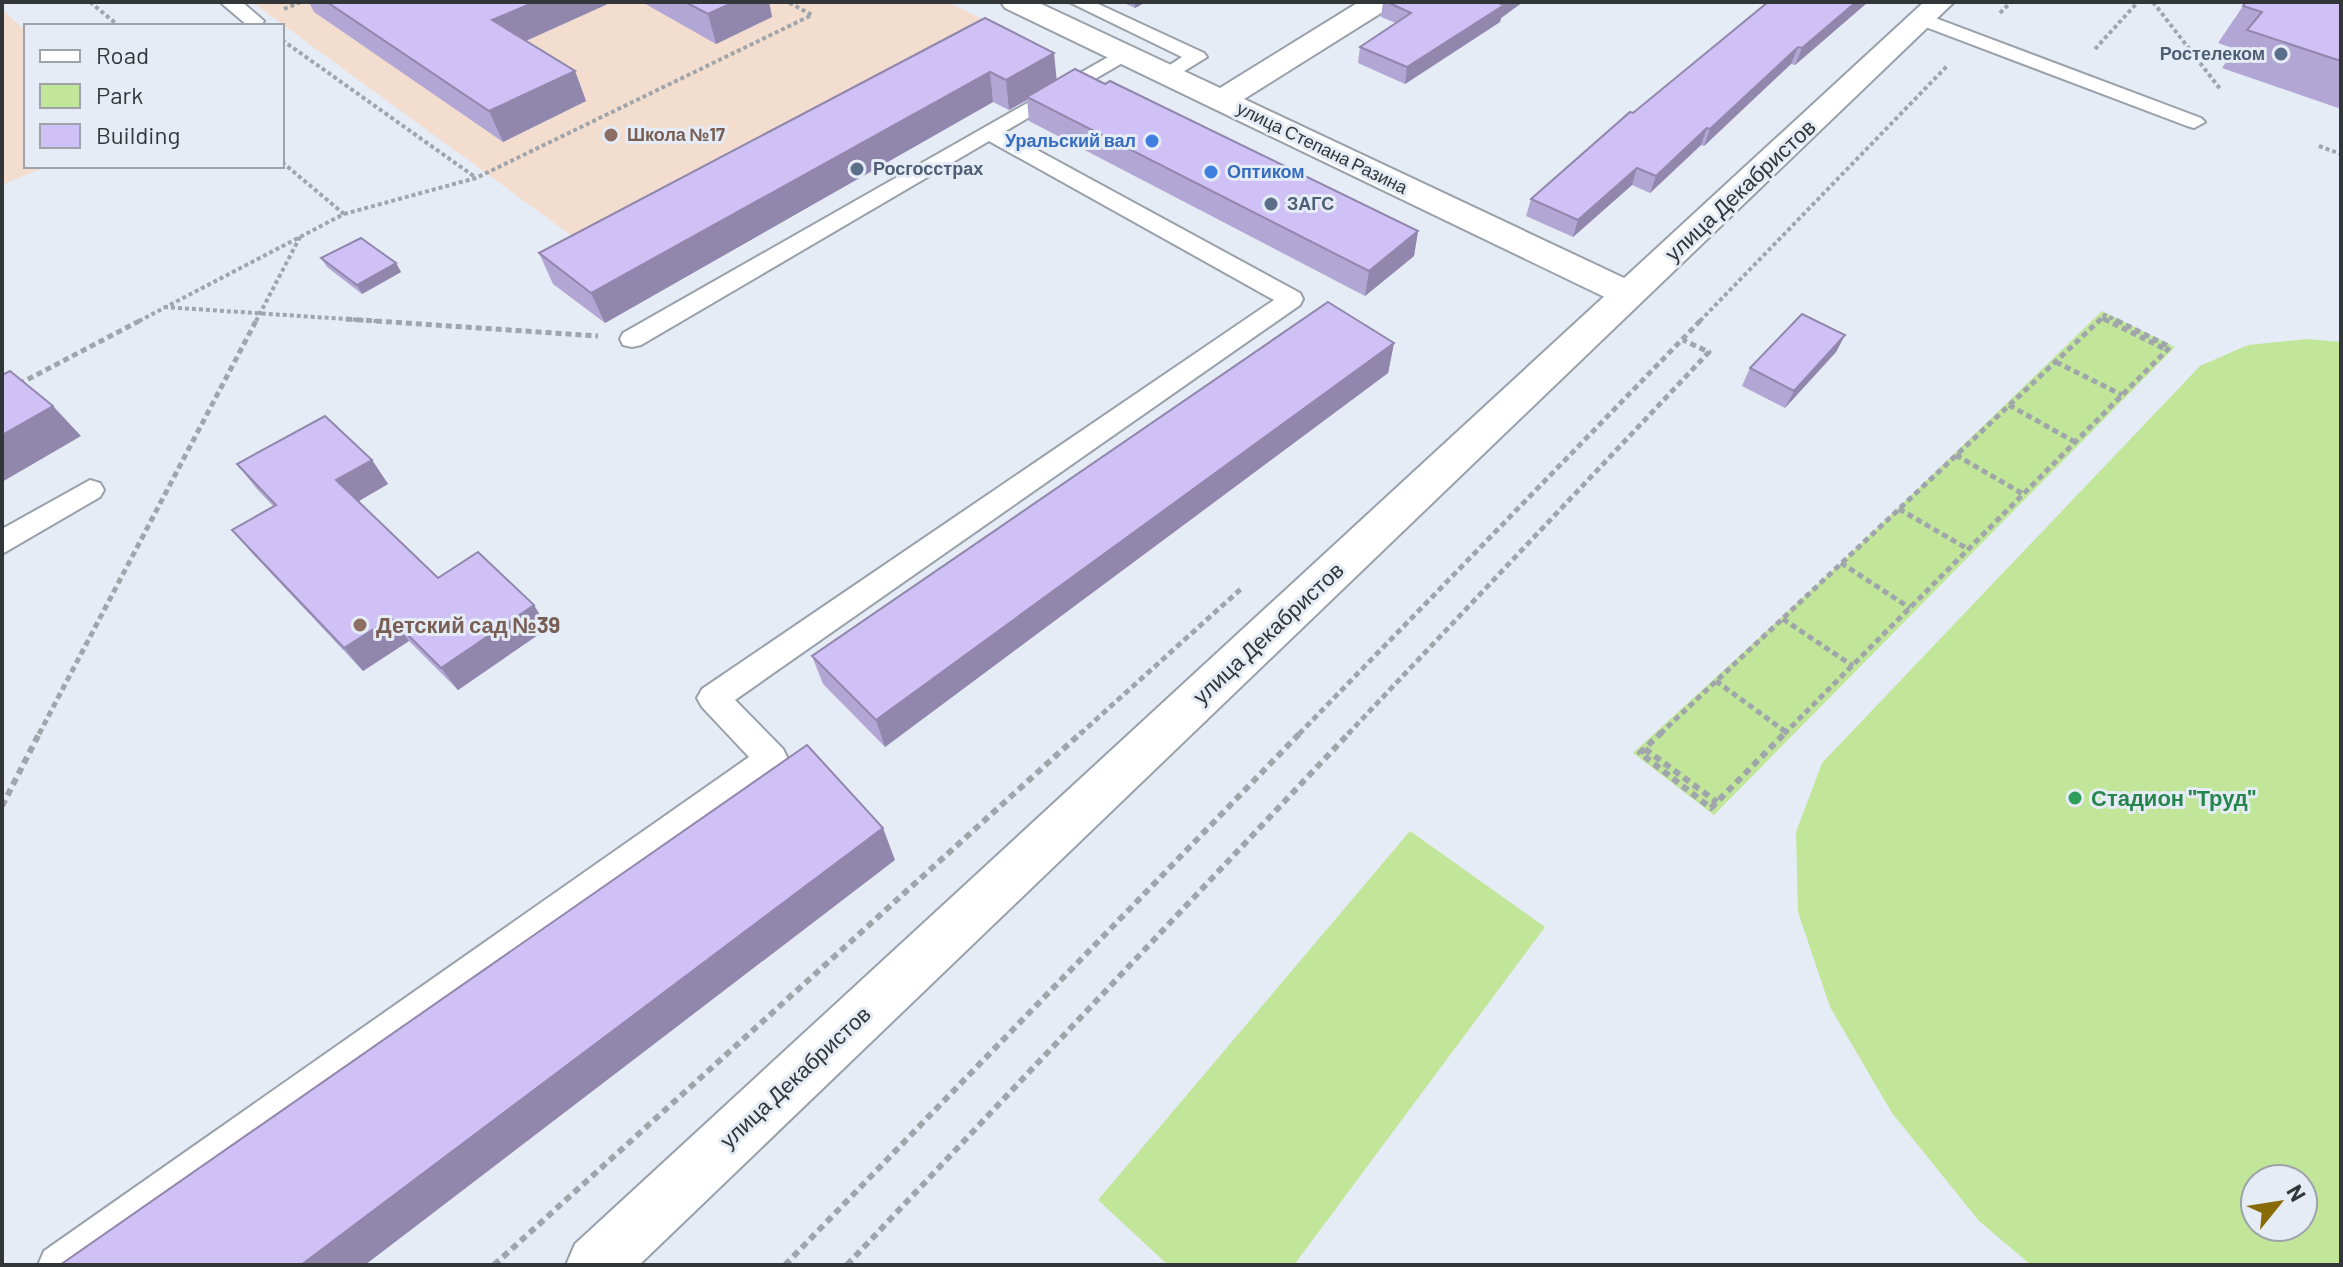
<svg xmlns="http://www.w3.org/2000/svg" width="2343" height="1267" font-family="Barlow,sans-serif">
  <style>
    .education { fill: #f2ddcf }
    .green { fill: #c1e599; fill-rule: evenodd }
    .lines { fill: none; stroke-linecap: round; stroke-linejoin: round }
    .lane-casing { stroke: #99a0a9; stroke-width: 4 }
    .street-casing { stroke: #99a0a9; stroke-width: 4 }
    .secondary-casing { stroke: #99a0a9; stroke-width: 4 }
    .path-far2 { stroke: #9fa5ab; stroke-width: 4; stroke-dasharray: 4 3; stroke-linecap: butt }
    .path-far1 { stroke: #9fa5ab; stroke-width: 5; stroke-dasharray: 6 4; stroke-linecap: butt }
    .path { stroke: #9fa5ab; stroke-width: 6; stroke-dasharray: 7 5; stroke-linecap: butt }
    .lane { fill: #fff; fill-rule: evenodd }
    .street { fill: #fff; fill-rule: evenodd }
    .secondary { fill: #fff; fill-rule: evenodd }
    .wall { fill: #b2a6d4 }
    .shaded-wall { fill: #9187ac }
    .building { fill: #cfc1f6; stroke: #9187ac; stroke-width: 2 }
    .service-dot { fill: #5c6f8a; stroke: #e5ecf5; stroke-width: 3 }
    .education-dot { fill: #8d6e63; stroke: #e5ecf5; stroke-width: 3 }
    .shop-dot { fill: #3f7fe0; stroke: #e5ecf5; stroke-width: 3 }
    .leisure-dot { fill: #2e9e5b; stroke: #e5ecf5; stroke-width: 3 }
    .labels { text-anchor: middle; stroke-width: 6; stroke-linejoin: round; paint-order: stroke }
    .far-service-label { font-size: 18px; font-weight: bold; fill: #4e5e75; stroke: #e5ecf5; text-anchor: start }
    .far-education-label { font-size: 18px; font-weight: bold; fill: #785e54; stroke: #e5ecf5; text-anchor: start }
    .far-shop-label { font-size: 18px; font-weight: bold; fill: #366cbe; stroke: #e5ecf5; text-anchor: end }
    .far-street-label { font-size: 18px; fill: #333639; stroke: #e5ecf5 }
    .street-label { font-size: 22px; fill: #333639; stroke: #e5ecf5 }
    .education-label { font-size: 22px; font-weight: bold; fill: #785e54; stroke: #e5ecf5; text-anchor: start }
    .leisure-label { font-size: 22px; font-weight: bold; fill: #27864d; stroke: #e5ecf5; text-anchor: start }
  </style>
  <rect width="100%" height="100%" fill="#e5ecf5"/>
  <path class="education" d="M 252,2 L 948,2 L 994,25 L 583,244 Z
    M 2,10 L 26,31 L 26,166 L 48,166 L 2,185 Z"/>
  <path class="green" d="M 2102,311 L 2175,347 L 1714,815 L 1633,753 L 1841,563 Z
    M 2307,339 L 2341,342 L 2341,1265 L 2031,1265 L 1979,1221 L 1892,1113 L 1830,1007 L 1798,912 L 1796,832 L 1822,763 L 2200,366 L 2248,345 ZM 2255,1179 L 2303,1179 L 2303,1227 L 2255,1227 Z
    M 1410,831 L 1545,927 L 1294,1265 L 1168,1265 L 1098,1200 Z"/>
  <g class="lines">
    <g class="lane-casing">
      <path id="lane" d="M 220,2 L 242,2 L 264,21 L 261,25 L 247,25 Z
        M 1069,2 L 1094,2 L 1204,53 L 1207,57 L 1173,78 L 1159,78 L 1156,74 L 1182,57 Z
        M 1922,13 L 2201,118 L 2205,122 L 2194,128 L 2187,126 L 1915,23 L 1912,19 Z
        M 1124,48 L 1134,54 L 1131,58 L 1004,132 L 1300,293 L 1303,299 L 1300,305 L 735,700 L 783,749 L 788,759 L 783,769 L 93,1265 L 38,1265 L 44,1251 L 749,757 L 702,707 L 697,698 L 702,689 L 1274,300 L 989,141 L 641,345 L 632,347 L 623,345 L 620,339 L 623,333 Z
        M 90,480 L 100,483 L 104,490 L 100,497 L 2,554 L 2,529 Z"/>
    </g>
    <g class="street-casing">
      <path id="street" d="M 1001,2 L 1037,2 L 1220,88 L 1359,2 L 1393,2 L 1389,8 L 1244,99 L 1641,286 L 1646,294 L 1641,302 L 1628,305 L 1615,302 L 1005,8 Z"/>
    </g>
    <g class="secondary-casing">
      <path id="secondary" d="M 1924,2 L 1954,2 L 639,1265 L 566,1265 L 575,1244 Z"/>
    </g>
    <path class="path-far2" d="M 90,2 L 119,26
      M 2153,2 L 2221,90
      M 284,9 L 301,2
      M 2000,13 L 2011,2
      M 282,40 L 475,177
      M 2095,49 L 2138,2
      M 2319,146 L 2341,154
      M 344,214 L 476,178 L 812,15 L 788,2
      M 164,307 L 376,321
      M 2102,318 L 2108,321
      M 139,321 L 344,214 L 282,162
      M 256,321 L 300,237
      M 1700,321 L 1948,65
      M 2098,321 L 2105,315 L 2118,321"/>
    <path class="path-far1" d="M 346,319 L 598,336
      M 2104,319 L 2167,350
      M 2056,362 L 2122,395
      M 19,384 L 143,319
      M 2009,405 L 2075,442
      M 1956,455 L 2023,494
      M 1899,509 L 1968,549
      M 1841,563 L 1910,608
      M 1783,619 L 1853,666
      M 1716,681 L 1786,732
      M 39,734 L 257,319
      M 1080,734 L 1243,587
      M 1299,734 L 1702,319
      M 1348,734 L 1709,352 L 1683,340
      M 1660,734 L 2101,319
      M 1784,734 L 2170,347 L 2114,319"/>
    <path class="path" d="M 1662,732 L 1640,753 L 1711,808 L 1786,732
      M 1645,749 L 1717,802
      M 2,806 L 40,732
      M 494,1265 L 1082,732
      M 785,1265 L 1301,732
      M 847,1265 L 1350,732"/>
    <use href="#lane" class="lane"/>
    <use href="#street" class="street"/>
    <use href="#secondary" class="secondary"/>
  </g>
  <path class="wall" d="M 309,2 L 612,2 L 526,41 L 575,71 L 586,101 L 503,142 L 314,12 Z
    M 642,2 L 769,2 L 772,17 L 716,44 Z
    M 1122,2 L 1146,2 L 1135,8 Z
    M 1383,2 L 1523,2 L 1501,18 L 1500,22 L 1405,84 L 1358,63 L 1360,47 L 1396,23 L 1381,17 Z
    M 1868,2 L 1795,65 L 1791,64 L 1704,146 L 1701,145 L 1650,193 L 1632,185 L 1573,237 L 1526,216 L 1531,199 L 1633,113 Z
    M 2341,2 L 2341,109 L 2222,68 L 2235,49 L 2218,43 L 2243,6 Z
    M 985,18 L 1056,80 L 1105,84 L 1418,231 L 1414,256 L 1365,296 L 1029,121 L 1027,100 L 1009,110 L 993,102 L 605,323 L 553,284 L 539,253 Z
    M 321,258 L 396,263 L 401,272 L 362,294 L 327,267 Z
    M 1845,335 L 1836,352 L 1785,408 L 1742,386 L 1750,368 Z
    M 1394,343 L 1388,373 L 885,747 L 823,684 L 812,656 Z
    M 372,460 L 388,484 L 358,501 L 438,578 L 548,628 L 458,690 L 409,641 L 363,671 L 252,553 L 232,530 L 273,506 L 256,488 L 237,464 Z"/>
  <path class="shaded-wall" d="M 535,2 L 612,2 L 505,50 L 492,20 Z
    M 734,2 L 769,2 L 772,17 L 716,44 L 708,14 Z
    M 1135,2 L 1146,2 L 1135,8 Z
    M 1504,2 L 1523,2 L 1501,18 L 1500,22 L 1405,84 L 1407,67 Z
    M 1856,2 L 1868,2 L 1795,65 L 1802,48 Z
    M 1798,47 L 1791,64 L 1704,146 L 1710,129 Z
    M 1054,53 L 1057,83 L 1027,97 L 1027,100 L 1009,110 L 1006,80 Z
    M 575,71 L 586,101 L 503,142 L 489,111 Z
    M 990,72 L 993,102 L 605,323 L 591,293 Z
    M 1707,128 L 1701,145 L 1650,193 L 1656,176 Z
    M 1637,168 L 1632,185 L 1573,237 L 1578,220 Z
    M 1418,231 L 1414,256 L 1365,296 L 1369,271 Z
    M 396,263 L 401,272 L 362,294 L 357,285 Z
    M 1845,335 L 1836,352 L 1785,408 L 1794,391 Z
    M 1394,343 L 1388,373 L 885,747 L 876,720 Z
    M 53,406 L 81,436 L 2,482 L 2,435 Z
    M 372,460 L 388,484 L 354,504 L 336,480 Z
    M 534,605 L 548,628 L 458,690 L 441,668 Z
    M 391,618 L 409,641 L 363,671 L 344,648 Z
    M 883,828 L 895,860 L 365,1265 L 301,1265 Z"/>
  <path class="building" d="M 327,2 L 535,2 L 492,20 L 575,71 L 489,111 Z
    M 685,2 L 734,2 L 708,14 Z
    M 1387,2 L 1504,2 L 1501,4 L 1504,5 L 1407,67 L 1360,47 L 1411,13 Z
    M 1768,2 L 1856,2 L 1802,48 L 1798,47 L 1710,129 L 1707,128 L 1656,176 L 1637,168 L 1578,220 L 1531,199 L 1630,112 L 1633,113 Z
    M 2246,2 L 2341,2 L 2341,61 L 2247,30 L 2262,12 L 2243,6 Z
    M 985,18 L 1054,53 L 1006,80 L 990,72 L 591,293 L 539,253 Z
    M 1075,69 L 1105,84 L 1110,81 L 1418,231 L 1369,271 L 1027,97 Z
    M 361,238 L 396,263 L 357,285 L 321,258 Z
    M 1328,302 L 1394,343 L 876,720 L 812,656 Z
    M 1802,314 L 1845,335 L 1794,391 L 1750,368 Z
    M 10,371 L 53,406 L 2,435 L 2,375 Z
    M 325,416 L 372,460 L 336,480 L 438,578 L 478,552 L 534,605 L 441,668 L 391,618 L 344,648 L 232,530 L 276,505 L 237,464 Z
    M 807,745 L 883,828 L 301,1265 L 60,1265 Z"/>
  <g class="service-dot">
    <circle cx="2281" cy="54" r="8"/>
    <circle cx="857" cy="169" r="8"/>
    <circle cx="1271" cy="204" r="8"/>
  </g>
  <g class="education-dot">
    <circle cx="611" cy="135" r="8"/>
    <circle cx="360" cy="625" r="8"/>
  </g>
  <g class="shop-dot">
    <circle cx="1152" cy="141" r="8"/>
    <circle cx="1211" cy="172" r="8"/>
  </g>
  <circle class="leisure-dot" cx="2075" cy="798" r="8"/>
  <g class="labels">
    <g class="far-service-label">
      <text x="2265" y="60" text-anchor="end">Ростелеком</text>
      <text x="873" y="175">Росгосстрах</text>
      <text x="1287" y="210">ЗАГС</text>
    </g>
    <g class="far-education-label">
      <text x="627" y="141">Школа №17</text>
    </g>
    <g class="far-shop-label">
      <text x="1136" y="147">Уральский вал</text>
      <text x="1227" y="178" text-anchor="start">Оптиком</text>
    </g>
    <g class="far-street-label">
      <text transform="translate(1322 148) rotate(26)" y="6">улица Степана Разина</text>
    </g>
    <g class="street-label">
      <text transform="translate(1740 190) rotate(-43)" y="8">улица Декабристов</text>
      <text transform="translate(1268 633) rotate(-43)" y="8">улица Декабристов</text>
      <text transform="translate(795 1077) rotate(-43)" y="8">улица Декабристов</text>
    </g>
    <g class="education-label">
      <text x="376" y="633">Детский сад №39</text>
    </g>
    <g class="leisure-label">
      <text x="2091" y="806">Стадион "Труд"</text>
    </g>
  </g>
  <rect width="2343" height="1267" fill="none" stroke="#333639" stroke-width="8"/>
  <rect x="24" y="24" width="260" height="144" fill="#e5ecf5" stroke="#9ea3aa" stroke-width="2"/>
  <rect x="40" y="50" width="40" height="12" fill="#ffffff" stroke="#9ea3aa" stroke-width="2"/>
  <text x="96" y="64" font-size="24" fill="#333639">Road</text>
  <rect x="40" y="84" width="40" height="24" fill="#c1e599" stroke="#9ea3aa" stroke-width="2"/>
  <text x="96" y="104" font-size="24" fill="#333639">Park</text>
  <rect x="40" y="124" width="40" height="24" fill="#cfc1f6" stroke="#9ea3aa" stroke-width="2"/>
  <text x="96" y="144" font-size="24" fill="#333639">Building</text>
  <g transform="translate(2279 1203) rotate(60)"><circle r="38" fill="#e5ecf5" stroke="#9ea3aa" stroke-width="2"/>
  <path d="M0-6L14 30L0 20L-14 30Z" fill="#886a07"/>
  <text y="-12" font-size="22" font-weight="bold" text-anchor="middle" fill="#333639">N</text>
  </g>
</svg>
